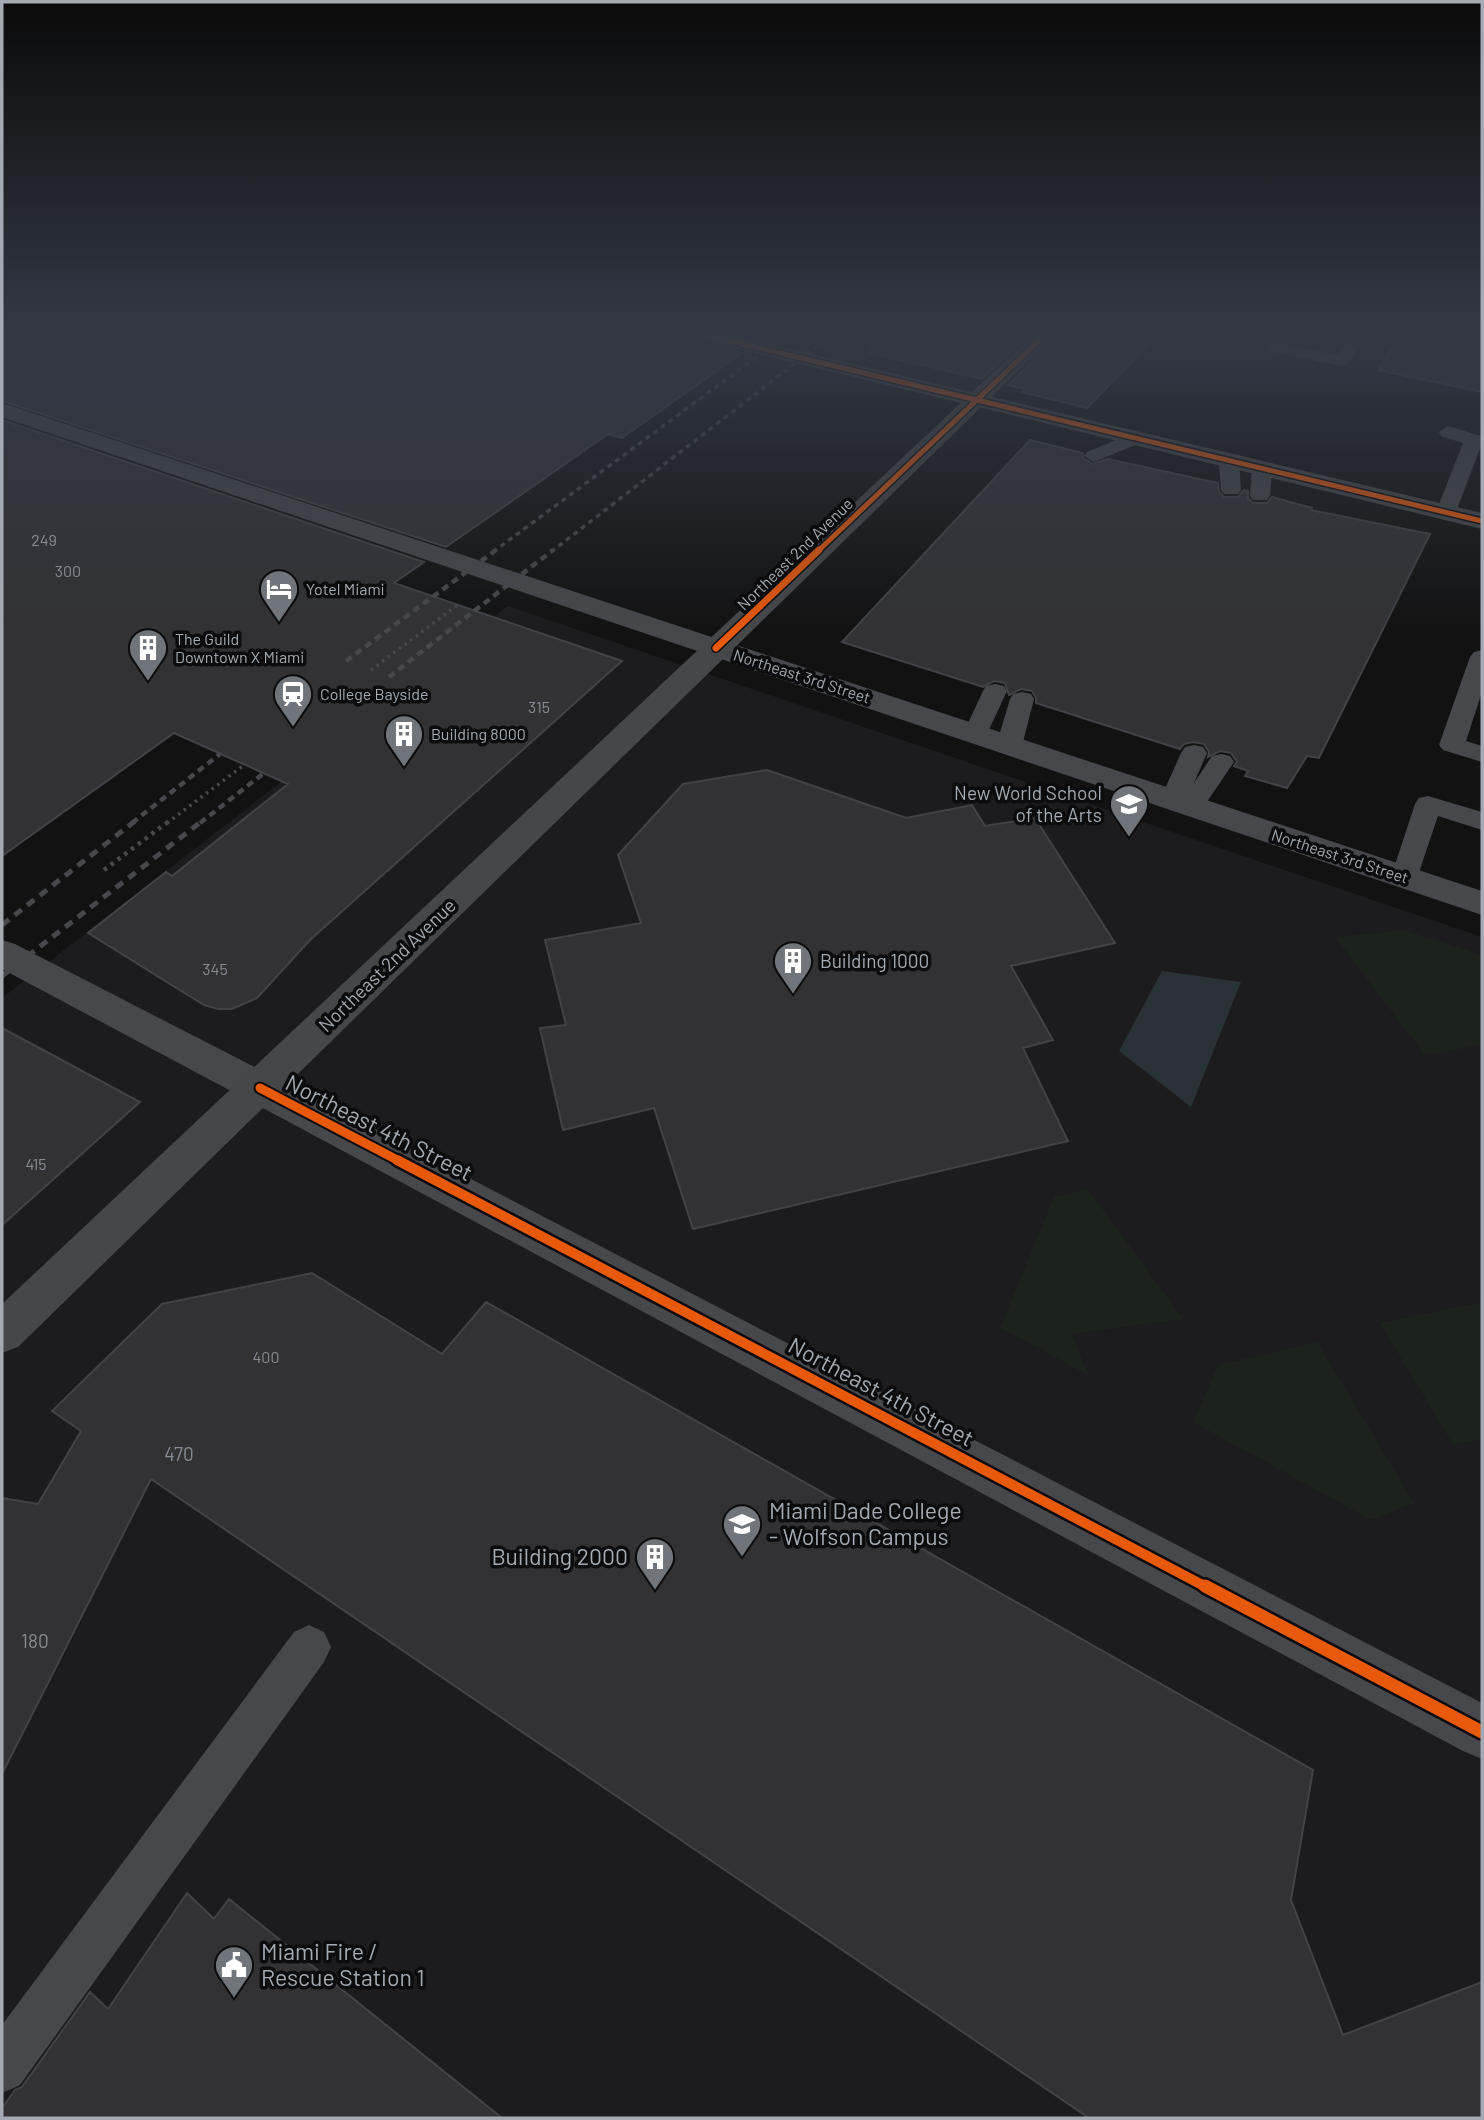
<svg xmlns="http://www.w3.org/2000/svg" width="1484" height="2120" font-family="Barlow,sans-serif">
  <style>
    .built { fill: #1c1c1e }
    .green { fill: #1c221c }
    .water { fill: #293237 }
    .building { fill: #323235; stroke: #414346; stroke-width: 2 }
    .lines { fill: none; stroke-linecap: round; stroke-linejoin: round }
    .path-far1 { stroke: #48494d; stroke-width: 3.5; stroke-dasharray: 2.5 4.5; stroke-linecap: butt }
    .path { stroke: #48494d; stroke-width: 4.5; stroke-dasharray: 3.5 5; stroke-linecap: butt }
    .service { fill: #46484b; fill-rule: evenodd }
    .pedestrian { fill: #46484b; fill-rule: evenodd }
    .minor { fill: #46484b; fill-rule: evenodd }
    .tertiary { fill: #46484b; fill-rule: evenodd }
    .secondary { fill: #454749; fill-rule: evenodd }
    .rail-far2 { stroke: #47484b; stroke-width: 3.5; stroke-dasharray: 5 4.5; stroke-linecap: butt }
    .rail-far1 { stroke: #47484b; stroke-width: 4.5; stroke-dasharray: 7 5; stroke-linecap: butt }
    .rail { stroke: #47484b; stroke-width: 5; stroke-dasharray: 9 7; stroke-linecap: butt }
    .cycleway-far4-casing { stroke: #0c0c0e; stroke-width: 8 }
    .cycleway-far3-casing { stroke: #0c0c0e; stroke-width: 10 }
    .cycleway-far2-casing { stroke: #0c0c0e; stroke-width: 13 }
    .cycleway-far1-casing { stroke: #0c0c0e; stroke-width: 15 }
    .cycleway-casing { stroke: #0c0c0e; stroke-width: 18 }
    .cycleway-far4 { stroke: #e8590c; stroke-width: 5 }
    .cycleway-far3 { stroke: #e8590c; stroke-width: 7 }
    .cycleway-far2 { stroke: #e8590c; stroke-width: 9 }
    .cycleway-far1 { stroke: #e8590c; stroke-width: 10 }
    .cycleway { stroke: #e8590c; stroke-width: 13 }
    .labels { text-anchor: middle; stroke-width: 7; stroke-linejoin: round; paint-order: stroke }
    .number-label { font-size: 16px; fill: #878c94 }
    .far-street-label { font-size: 16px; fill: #a3aab3; stroke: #0c0c0e }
    .far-poi-label { font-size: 16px; fill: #a3aab3; stroke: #0c0c0e; text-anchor: start }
    .poi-label { font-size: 19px; fill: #a3aab3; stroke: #0c0c0e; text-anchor: end }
    .street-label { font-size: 19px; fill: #a3aab3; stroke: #0c0c0e }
    .near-number-label { font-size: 19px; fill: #878c94 }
    .near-street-label { font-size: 23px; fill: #a3aab3; stroke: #0c0c0e }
    .near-poi-label { font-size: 23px; fill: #a3aab3; stroke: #0c0c0e; text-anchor: start }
  </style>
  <rect width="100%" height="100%" fill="#121212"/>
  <path class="built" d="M 508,606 L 1482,937 L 1482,2118 L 2,2118 L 2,998 Z"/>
  <path class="green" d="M 1404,930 L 1482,955 L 1482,1045 L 1425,1055 L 1335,937 Z
    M 1088,1189 L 1183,1319 L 1072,1334 L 1088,1375 L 1000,1328 L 1054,1197 Z
    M 1482,1302 L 1482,1439 L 1453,1445 L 1380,1323 Z
    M 1317,1342 L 1414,1503 L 1371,1520 L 1193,1422 L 1218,1365 Z"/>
  <path class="water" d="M 1162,971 L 1241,982 L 1191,1107 L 1119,1051 Z"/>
  <path class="building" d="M 2,335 L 692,335 L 697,342 L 742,353 L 622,438 L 608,434 L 446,547 L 2,401 Z
    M 872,335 L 1029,335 L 982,379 L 869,353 Z
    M 1058,335 L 1158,335 L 1087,408 L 1022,392 L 1025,389 L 1008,385 Z
    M 1400,335 L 1482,335 L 1482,392 L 1378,370 Z
    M 2,420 L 424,562 L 394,583 L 622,661 L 310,940 L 257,998 L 232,1009 L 218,1009 L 204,1005 L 88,933 L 166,872 L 172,876 L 288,784 L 174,733 L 2,856 Z
    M 1030,440 L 1083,453 L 1083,458 L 1093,464 L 1108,459 L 1218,483 L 1219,492 L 1224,497 L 1238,497 L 1244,490 L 1248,491 L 1248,498 L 1253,503 L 1267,503 L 1272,497 L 1312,508 L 1311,510 L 1430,534 L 1319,758 L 1307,756 L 1287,788 L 1245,776 L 1248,771 L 1234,766 L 1237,762 L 1231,753 L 1220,751 L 1208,757 L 1209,752 L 1204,744 L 1193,742 L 1184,744 L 1180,749 L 1036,703 L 1036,698 L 1032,691 L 1021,689 L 1009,695 L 1005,683 L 994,681 L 983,687 L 842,642 Z
    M 767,770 L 906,818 L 972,805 L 985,826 L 1035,818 L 1115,943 L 1011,966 L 1053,1040 L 1023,1048 L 1068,1141 L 693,1229 L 654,1108 L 563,1130 L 540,1028 L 566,1025 L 545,940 L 641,923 L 618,855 L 683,784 Z
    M 2,1028 L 140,1102 L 2,1225 Z
    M 312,1273 L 442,1354 L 486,1302 L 1313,1770 L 1291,1900 L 1343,2035 L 1482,1982 L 1482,2118 L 1089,2118 L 151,1479 L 2,1774 L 2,1498 L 38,1504 L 81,1431 L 52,1411 L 162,1304 Z
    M 187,1893 L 214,1919 L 229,1899 L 502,2118 L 2,2118 L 2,2108 L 15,2090 L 22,2087 L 90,1992 L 108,2009 Z"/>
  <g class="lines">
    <path class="path-far1" d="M 371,670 L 460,603
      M 167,823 L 244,765"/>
    <path class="path" d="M 104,870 L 169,821"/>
    <path class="service" d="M 1274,335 L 1290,335 L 1285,344 L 1337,355 L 1350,335 L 1368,335 L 1347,365 L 1341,366 L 1268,351 L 1265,347 Z
      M 1448,426 L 1481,436 L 1482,443 L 1456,512 L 1453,516 L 1439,516 L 1436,512 L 1463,443 L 1441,436 L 1439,432 Z
      M 1135,432 L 1145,438 L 1142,442 L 1094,462 L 1084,456 L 1087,452 Z
      M 1229,455 L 1239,461 L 1241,490 L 1238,494 L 1224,494 L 1221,490 L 1219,461 Z
      M 1262,463 L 1272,469 L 1270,496 L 1267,500 L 1253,500 L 1250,496 L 1252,469 Z
      M 1482,650 L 1482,692 L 1466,741 L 1482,746 L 1482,762 L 1443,750 L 1439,745 L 1470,657 L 1474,652 Z
      M 995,684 L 1004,686 L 1007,691 L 987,734 L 984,739 L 975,742 L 966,739 L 963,734 L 983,691 L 986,686 Z
      M 1022,692 L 1031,694 L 1034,699 L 1022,746 L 1018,751 L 1009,754 L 1000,751 L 996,746 L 1010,699 L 1013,694 Z
      M 1194,745 L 1203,747 L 1207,753 L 1194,783 L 1212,756 L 1221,754 L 1230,756 L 1234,762 L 1200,812 L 1191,814 L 1182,812 L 1178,807 L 1164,806 L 1160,800 L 1181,753 L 1185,747 Z
      M 1428,796 L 1482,812 L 1482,830 L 1438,816 L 1415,884 L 1405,886 L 1395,884 L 1391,877 L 1415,804 L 1419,798 Z
      M 309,1625 L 324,1632 L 331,1647 L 324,1662 L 20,2085 L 2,2093 L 2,2025 L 294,1632 Z"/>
    <path class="pedestrian" d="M 260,1073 L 274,1077 L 1482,1703 L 1482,1759 L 1463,1751 L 246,1099 L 240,1088 L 246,1077 Z"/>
    <path class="minor" d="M 2,940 L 15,944 L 274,1077 L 280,1088 L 274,1099 L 260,1103 L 246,1099 L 2,969 Z"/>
    <path class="tertiary" d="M 695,335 L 731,335 L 1482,513 L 1482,529 L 705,341 L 698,339 Z
      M 2,403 L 1482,891 L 1482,915 L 2,417 Z"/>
    <path class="secondary" d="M 1033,335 L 1055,335 L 18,1347 L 2,1353 L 2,1304 Z"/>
    <path class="rail-far2" d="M 493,552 L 786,335
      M 551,552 L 824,341"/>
    <path class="rail-far1" d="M 346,661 L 496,550
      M 389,677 L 553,550
      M 132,823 L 220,754
      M 200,823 L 264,773"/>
    <path class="rail" d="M 2,925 L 135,821
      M 2,976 L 202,821"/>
    <g class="cycleway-far4-casing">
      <path id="cycleway-far4" d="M 705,335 L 1482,521
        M 817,552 L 1045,335"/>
    </g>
    <g class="cycleway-far3-casing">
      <path id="cycleway-far3" d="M 716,648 L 819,550"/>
    </g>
    <g class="cycleway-far2-casing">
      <path id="cycleway-far2" d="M 260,1088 L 401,1162"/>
    </g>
    <g class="cycleway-far1-casing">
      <path id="cycleway-far1" d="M 397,1160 L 1208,1588"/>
    </g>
    <g class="cycleway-casing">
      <path id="cycleway" d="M 1205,1586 L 1482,1732"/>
    </g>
    <use href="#cycleway-far4" class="cycleway-far4"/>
    <use href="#cycleway-far3" class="cycleway-far3"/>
    <use href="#cycleway-far2" class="cycleway-far2"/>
    <use href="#cycleway-far1" class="cycleway-far1"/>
    <use href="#cycleway" class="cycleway"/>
  </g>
  <linearGradient id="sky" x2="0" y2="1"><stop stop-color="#0a0a0a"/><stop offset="0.53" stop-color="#333944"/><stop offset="1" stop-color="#333944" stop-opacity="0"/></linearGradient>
  <rect width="1484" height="632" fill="url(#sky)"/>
  <defs>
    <g id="hotel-pin" transform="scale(2.0125)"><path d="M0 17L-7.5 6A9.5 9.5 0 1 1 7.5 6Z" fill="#70757b" stroke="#0c0c0e"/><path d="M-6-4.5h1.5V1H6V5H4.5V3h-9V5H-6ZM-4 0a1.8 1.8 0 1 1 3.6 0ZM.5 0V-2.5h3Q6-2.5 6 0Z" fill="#fff"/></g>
    <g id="building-pin" transform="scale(2.0125)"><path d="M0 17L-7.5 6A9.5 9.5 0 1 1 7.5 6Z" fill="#70757b" stroke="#0c0c0e"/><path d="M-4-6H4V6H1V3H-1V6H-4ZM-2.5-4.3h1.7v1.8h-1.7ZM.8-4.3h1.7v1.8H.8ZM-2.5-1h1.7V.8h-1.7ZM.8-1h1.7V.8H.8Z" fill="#fff"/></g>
    <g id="station-pin" transform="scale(2.0125)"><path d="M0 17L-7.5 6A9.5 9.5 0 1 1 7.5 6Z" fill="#70757b" stroke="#0c0c0e"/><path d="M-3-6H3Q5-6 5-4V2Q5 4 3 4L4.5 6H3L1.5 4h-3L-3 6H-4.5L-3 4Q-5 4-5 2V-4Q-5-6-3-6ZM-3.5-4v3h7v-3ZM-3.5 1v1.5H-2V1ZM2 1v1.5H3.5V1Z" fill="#fff"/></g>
    <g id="school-pin" transform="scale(2.0125)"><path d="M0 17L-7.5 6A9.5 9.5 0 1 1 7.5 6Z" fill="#70757b" stroke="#0c0c0e"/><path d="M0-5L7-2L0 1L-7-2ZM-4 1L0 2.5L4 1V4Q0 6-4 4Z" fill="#fff"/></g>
    <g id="university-pin" transform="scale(2.0125)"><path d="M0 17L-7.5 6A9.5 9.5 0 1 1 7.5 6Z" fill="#70757b" stroke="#0c0c0e"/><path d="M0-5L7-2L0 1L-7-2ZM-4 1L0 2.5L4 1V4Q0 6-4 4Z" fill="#fff"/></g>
    <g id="civic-pin" transform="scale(2.0125)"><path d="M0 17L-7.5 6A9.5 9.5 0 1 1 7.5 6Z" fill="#70757b" stroke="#0c0c0e"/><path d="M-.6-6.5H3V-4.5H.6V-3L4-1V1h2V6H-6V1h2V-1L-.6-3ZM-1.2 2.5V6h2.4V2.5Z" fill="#fff"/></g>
  </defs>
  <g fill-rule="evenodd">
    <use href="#hotel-pin" x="279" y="589"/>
    <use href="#building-pin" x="148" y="648"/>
    <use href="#station-pin" x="293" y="694"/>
    <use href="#building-pin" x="404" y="734"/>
    <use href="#school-pin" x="1129" y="804"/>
    <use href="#building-pin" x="793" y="961"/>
    <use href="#university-pin" x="742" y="1524"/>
    <use href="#building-pin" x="655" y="1557"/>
    <use href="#civic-pin" x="234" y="1965"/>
  </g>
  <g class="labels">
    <g class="number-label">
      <text x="44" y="546">249</text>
      <text x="68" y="577">300</text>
      <text x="539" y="713">315</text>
      <text x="215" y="975">345</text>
      <text x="36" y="1170">415</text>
      <text x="266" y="1363">400</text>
    </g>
    <g class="far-street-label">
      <text transform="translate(795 554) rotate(-44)" y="6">Northeast 2nd Avenue</text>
      <text transform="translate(802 676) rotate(18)" y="6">Northeast 3rd Street</text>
      <text transform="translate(1340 856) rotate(18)" y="6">Northeast 3rd Street</text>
    </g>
    <g class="far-poi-label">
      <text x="306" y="595">Yotel Miami</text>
      <text x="175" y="645">The Guild<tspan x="175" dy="18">Downtown X Miami</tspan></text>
      <text x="320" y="700">College Bayside</text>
      <text x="431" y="740">Building 8000</text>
    </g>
    <g class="poi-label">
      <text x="1102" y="800">New World School<tspan x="1102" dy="22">of the Arts</tspan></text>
      <text x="820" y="968" text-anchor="start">Building 1000</text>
    </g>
    <g class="street-label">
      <text transform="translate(387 965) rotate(-44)" y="7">Northeast 2nd Avenue</text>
    </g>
    <g class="near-number-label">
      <text x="179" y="1461">470</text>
      <text x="35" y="1648">180</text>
    </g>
    <g class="near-street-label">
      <text transform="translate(379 1128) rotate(27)" y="8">Northeast 4th Street</text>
      <text transform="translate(881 1392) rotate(28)" y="8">Northeast 4th Street</text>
    </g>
    <g class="near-poi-label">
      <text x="769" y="1519">Miami Dade College<tspan x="769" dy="26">- Wolfson Campus</tspan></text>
      <text x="628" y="1565" text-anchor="end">Building 2000</text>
      <text x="261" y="1960">Miami Fire /<tspan x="261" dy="26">Rescue Station 1</tspan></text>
    </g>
  </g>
  <rect width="1484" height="2120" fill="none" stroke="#a3aab3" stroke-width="7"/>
</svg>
